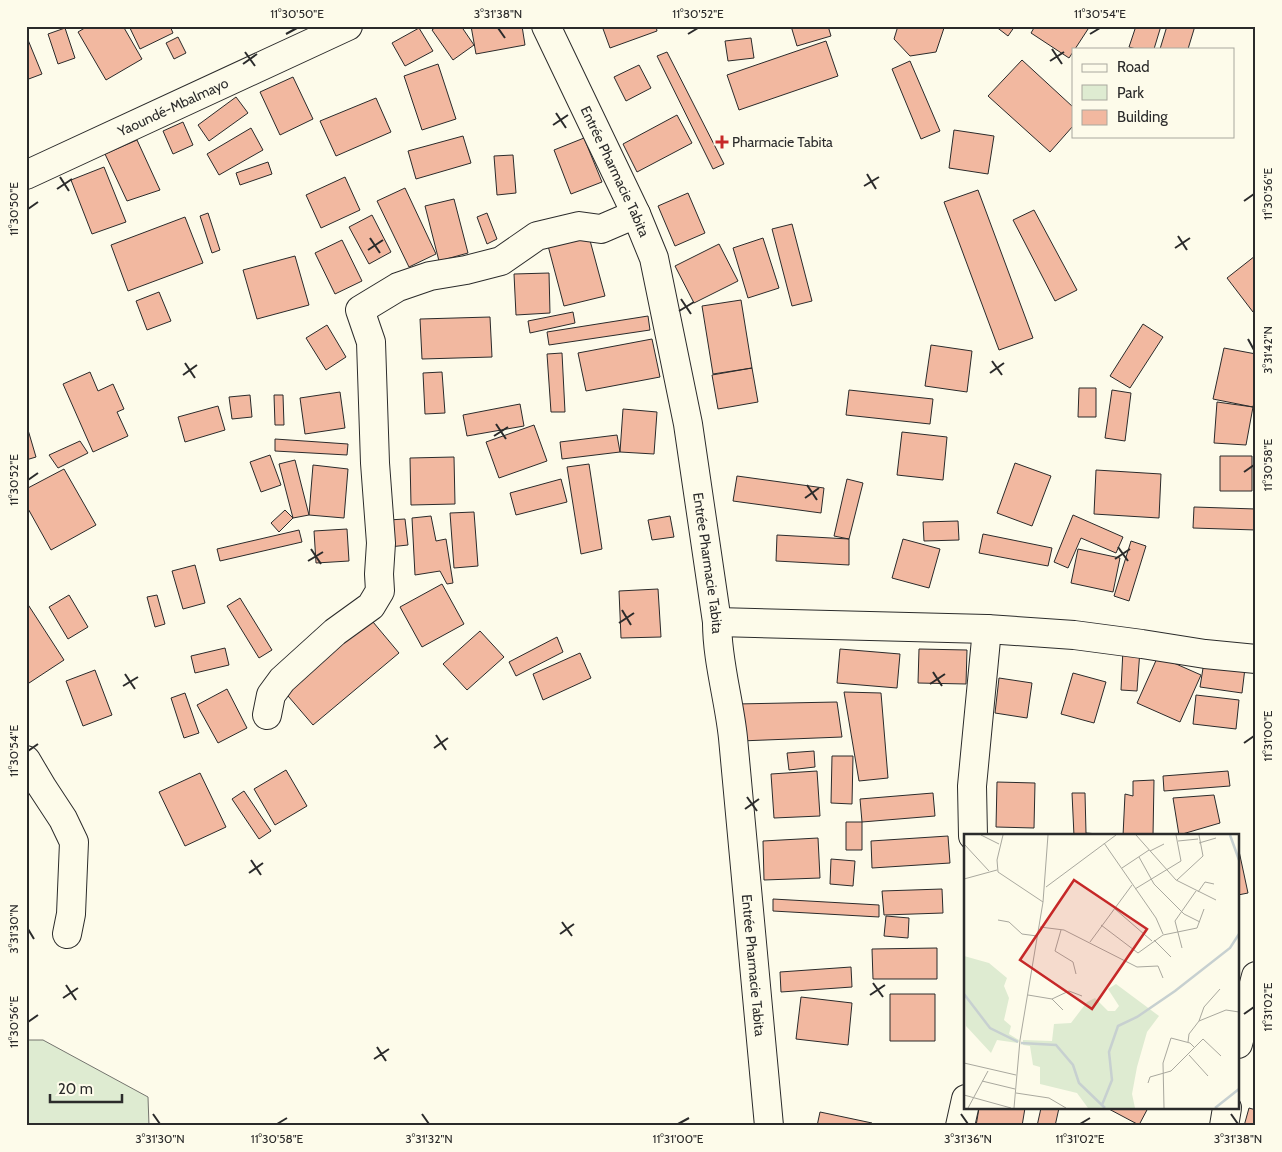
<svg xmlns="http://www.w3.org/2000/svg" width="1282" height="1152" font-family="Cabin,sans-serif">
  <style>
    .green { fill: #deebd1; stroke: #74746e }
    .building { fill: #f2b8a0; stroke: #2b2b2b }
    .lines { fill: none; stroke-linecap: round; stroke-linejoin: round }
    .minor-casing { stroke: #2b2b2b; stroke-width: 30 }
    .highway-casing { stroke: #2b2b2b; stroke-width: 30 }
    .minor { stroke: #fdfbea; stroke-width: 28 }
    .highway { stroke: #fdfbea; stroke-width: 28 }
    .ticks { fill: none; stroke: #2b2b2b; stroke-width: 2 }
    .poi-dot { fill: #c62828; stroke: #fdfbea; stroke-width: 2 }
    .labels { text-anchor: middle; stroke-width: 4; stroke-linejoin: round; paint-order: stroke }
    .street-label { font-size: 14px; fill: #2b2b2b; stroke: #fdfbea }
    .poi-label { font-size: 14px; fill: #2b2b2b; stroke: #fdfbea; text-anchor: start }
    .inset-river { fill: none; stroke: #c7d0d0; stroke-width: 2.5 }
    .inset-road { fill: none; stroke: #a9a89e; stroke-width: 1 }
    .view { fill: #c62828; fill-opacity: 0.15; stroke: #c62828; stroke-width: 2.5 }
    .inset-edge { fill: none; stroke: #2b2b2b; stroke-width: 2.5 }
    .neatline { fill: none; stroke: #2b2b2b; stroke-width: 2 }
    .ticks-label { font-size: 12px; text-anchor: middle; fill: #2b2b2b }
  </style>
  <rect width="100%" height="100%" fill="#fdfbea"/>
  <path class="green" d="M 26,1040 L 43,1040 L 148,1097 L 149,1126 L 26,1126 Z"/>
  <path class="building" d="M 88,26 L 123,26 L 142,59 L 106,80 L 78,32 Z
    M 129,26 L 170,26 L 173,33 L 140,49 Z
    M 437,26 L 461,26 L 474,45 L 453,60 L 432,30 Z
    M 471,26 L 522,26 L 525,45 L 476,54 Z
    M 602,26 L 656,26 L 657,31 L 610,48 Z
    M 791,26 L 828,26 L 831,36 L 797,46 Z
    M 898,26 L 942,26 L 944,28 L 936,52 L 910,56 L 894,39 Z
    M 995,26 L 1015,26 L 1008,36 Z
    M 1035,26 L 1090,26 L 1075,49 L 1073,49 L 1073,52 L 1069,58 L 1031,33 Z
    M 1136,26 L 1161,26 L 1154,49 L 1136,49 L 1129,47 Z
    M 1167,26 L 1195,26 L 1188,49 L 1160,49 Z
    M 65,28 L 75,58 L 58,64 L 48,34 Z
    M 419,28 L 433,51 L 405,66 L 392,43 Z
    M 26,35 L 42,74 L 26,80 Z
    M 178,37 L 186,53 L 174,59 L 166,43 Z
    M 751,38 L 754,58 L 728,61 L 725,41 Z
    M 826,41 L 838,76 L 739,110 L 727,75 Z
    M 667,52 L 724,164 L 713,169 L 657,56 Z
    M 1022,60 L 1073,107 L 1073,126 L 1050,152 L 988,96 Z
    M 910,61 L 940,131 L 921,139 L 892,69 Z
    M 438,64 L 456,119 L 422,130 L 404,76 Z
    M 639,65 L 651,88 L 626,101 L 614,77 Z
    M 293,77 L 313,119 L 280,135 L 260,92 Z
    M 236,97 L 248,113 L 209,141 L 198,125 Z
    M 376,98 L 391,132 L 336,156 L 320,121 Z
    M 677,115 L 692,143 L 637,172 L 623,144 Z
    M 183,122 L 193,145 L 173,154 L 163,131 Z
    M 251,128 L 263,150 L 219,175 L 207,154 Z
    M 954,130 L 994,136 L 988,174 L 949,168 Z
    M 463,136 L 471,163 L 416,179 L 408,151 Z
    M 584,138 L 602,182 L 571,194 L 554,150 Z
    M 137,140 L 160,190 L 127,201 L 105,154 Z
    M 513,155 L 516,193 L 497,195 L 494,156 Z
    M 268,162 L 272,174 L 240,185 L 236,173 Z
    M 104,167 L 126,222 L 92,234 L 71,180 Z
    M 345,177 L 360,210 L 321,228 L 306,195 Z
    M 405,188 L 436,254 L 409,267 L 377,201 Z
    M 978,190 L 1033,338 L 999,350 L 944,202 Z
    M 688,193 L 705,233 L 675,246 L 658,206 Z
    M 454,199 L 468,253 L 439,261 L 425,206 Z
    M 1034,210 L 1077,290 L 1055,301 L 1013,220 Z
    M 208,213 L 220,250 L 212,253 L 200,216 Z
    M 487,213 L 497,239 L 487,244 L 477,217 Z
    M 372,215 L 391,252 L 369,264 L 349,227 Z
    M 185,217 L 203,263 L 128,291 L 111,245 Z
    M 792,224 L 812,301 L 792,306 L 772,229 Z
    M 588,233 L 605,296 L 564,306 L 547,242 Z
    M 763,238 L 779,288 L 748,298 L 733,248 Z
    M 342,240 L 362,281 L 335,294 L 315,253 Z
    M 719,244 L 738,281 L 694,303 L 675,266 Z
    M 295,256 L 309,305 L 257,319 L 243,270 Z
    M 1255,256 L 1256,309 L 1253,312 L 1227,278 Z
    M 549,273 L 550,313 L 516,315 L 514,274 Z
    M 159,292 L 171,321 L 147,330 L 136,301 Z
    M 741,300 L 752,368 L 713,374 L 702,306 Z
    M 573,312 L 575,323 L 530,333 L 528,321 Z
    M 648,316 L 650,330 L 549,345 L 547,332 Z
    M 490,317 L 492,357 L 422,359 L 420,319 Z
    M 1143,324 L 1163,337 L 1130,388 L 1110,376 Z
    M 327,325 L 346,357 L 326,370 L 306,338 Z
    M 652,339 L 660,377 L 586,391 L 578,353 Z
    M 931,345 L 972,351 L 967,392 L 925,386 Z
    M 1224,348 L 1256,354 L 1256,392 L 1253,407 L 1213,399 Z
    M 562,353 L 565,412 L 551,412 L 547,354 Z
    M 752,368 L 758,402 L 718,409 L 712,375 Z
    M 90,372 L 98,391 L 113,384 L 124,409 L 117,412 L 128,436 L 93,452 L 63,384 Z
    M 442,372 L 445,413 L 425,414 L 423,373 Z
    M 1079,388 L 1096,388 L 1096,417 L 1078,417 Z
    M 849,390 L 933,399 L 930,424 L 846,415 Z
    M 1112,390 L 1131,393 L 1125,441 L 1105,438 Z
    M 340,392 L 345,428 L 305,434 L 300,398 Z
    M 250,395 L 252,417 L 232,419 L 229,397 Z
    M 274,395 L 283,395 L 284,425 L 275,425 Z
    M 1217,402 L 1253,407 L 1246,445 L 1214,443 Z
    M 520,404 L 524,426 L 467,436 L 463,415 Z
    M 218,406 L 225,430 L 185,442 L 178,417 Z
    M 623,409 L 657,412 L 654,454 L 620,452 Z
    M 26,423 L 36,457 L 26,460 Z
    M 534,425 L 547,461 L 499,478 L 486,442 Z
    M 902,432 L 947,437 L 943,480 L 897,475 Z
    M 617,435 L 620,452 L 562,459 L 560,442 Z
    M 275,439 L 348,444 L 347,455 L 275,451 Z
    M 80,441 L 88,453 L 58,468 L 49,455 Z
    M 270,455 L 281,485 L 261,492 L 250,462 Z
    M 1220,456 L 1252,456 L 1252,491 L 1220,491 Z
    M 454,457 L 455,504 L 411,505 L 410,458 Z
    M 295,460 L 309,515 L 293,518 L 279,464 Z
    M 1015,463 L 1051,476 L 1032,526 L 997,513 Z
    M 589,464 L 602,549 L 581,554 L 567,467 Z
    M 313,465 L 348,469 L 344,518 L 309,515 Z
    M 64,469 L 96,525 L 51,550 L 26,505 L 26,489 Z
    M 1096,470 L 1161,474 L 1159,518 L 1094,514 Z
    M 737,476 L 824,488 L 821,513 L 733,501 Z
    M 561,479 L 567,502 L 516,515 L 510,493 Z
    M 847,479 L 863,483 L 849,539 L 834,536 Z
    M 1194,507 L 1256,509 L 1256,530 L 1193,528 Z
    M 285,510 L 293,518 L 279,532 L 271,523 Z
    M 474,512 L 478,566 L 454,568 L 450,513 Z
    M 1073,515 L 1123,537 L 1116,553 L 1081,538 L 1068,568 L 1054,562 Z
    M 431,516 L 436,541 L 446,539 L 453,583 L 447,584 L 440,571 L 415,575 L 412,518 Z
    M 670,516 L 674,537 L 652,540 L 648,520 Z
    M 405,519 L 408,545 L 389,547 L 388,520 Z
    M 958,521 L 959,540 L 924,541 L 923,522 Z
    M 347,529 L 349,561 L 316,563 L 314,531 Z
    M 299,530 L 302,542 L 220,561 L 217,549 Z
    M 983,534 L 1052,548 L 1048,566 L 979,553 Z
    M 777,535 L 849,539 L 849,565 L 776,561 Z
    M 903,539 L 940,549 L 929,588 L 892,578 Z
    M 1131,541 L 1146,546 L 1129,601 L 1114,596 Z
    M 1078,549 L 1120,558 L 1113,592 L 1071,583 Z
    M 195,565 L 205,603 L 183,609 L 172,571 Z
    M 442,584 L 464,624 L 422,647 L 400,607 Z
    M 658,589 L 661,637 L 621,638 L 619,591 Z
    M 69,595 L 88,627 L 68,639 L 49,607 Z
    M 157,595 L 165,624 L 155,627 L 147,597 Z
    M 240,598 L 272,650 L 259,658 L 227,606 Z
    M 26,603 L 27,603 L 64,660 L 26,685 Z
    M 368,616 L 399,653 L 313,725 L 282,689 Z
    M 480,631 L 504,657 L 467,690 L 443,664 Z
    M 557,637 L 563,652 L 516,676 L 509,662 Z
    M 225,648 L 229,665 L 195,673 L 191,656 Z
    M 840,649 L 900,654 L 897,688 L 837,683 Z
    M 919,649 L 967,650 L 966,684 L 918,683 Z
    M 1123,649 L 1140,650 L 1137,691 L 1121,690 Z
    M 580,653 L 591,678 L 543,700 L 533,674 Z
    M 1158,656 L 1201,675 L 1180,722 L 1137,703 Z
    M 1204,662 L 1245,668 L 1242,693 L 1200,687 Z
    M 95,670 L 112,715 L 83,726 L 66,681 Z
    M 1073,673 L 1106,682 L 1094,723 L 1061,714 Z
    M 999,678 L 1032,683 L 1027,718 L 995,713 Z
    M 227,689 L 247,728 L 218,743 L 197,705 Z
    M 844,692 L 881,693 L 888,778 L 859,781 Z
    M 185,693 L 199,733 L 184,738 L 171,698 Z
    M 1196,695 L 1239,700 L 1236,729 L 1193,724 Z
    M 837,702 L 842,737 L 740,741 L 736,704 Z
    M 814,751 L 815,767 L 789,770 L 787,753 Z
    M 832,756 L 853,756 L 852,804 L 831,803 Z
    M 286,770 L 307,806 L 275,825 L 254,789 Z
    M 817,771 L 820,816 L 774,818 L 771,774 Z
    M 1228,771 L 1230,786 L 1164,791 L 1163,776 Z
    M 200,773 L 226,827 L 185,846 L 159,792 Z
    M 1154,780 L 1153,836 L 1134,834 L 1133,836 L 1074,836 L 1072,793 L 1085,793 L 1086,833 L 1123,836 L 1125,794 L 1133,796 L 1133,781 Z
    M 997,782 L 1035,783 L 1034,828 L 996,827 Z
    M 244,791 L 271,831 L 259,839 L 232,799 Z
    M 933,793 L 935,816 L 862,822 L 860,799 Z
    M 1214,795 L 1220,823 L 1179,835 L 1173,798 Z
    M 846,822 L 862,822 L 862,850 L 846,850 Z
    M 948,836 L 950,863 L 872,868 L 871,841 Z
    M 818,838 L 820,878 L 764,880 L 763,841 Z
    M 1238,851 L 1239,851 L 1248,893 L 1238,895 Z
    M 831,859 L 855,861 L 853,886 L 830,884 Z
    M 942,889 L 943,913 L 884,915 L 882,891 Z
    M 773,899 L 879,905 L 879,917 L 773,911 Z
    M 886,916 L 909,918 L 908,938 L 884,936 Z
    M 937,948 L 937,979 L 873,979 L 872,949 Z
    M 851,967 L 852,987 L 781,992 L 780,972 Z
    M 890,994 L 935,994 L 935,1041 L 890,1041 Z
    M 801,997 L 852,1003 L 848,1045 L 796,1039 Z
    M 979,1108 L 1025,1108 L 1022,1126 L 976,1126 Z
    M 1041,1108 L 1059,1108 L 1055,1126 L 1037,1126 Z
    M 1107,1108 L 1148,1108 L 1139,1125 Z
    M 1249,1108 L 1256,1110 L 1256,1126 L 1244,1126 Z
    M 820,1112 L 872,1123 L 871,1126 L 817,1126 Z"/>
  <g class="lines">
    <g class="minor-casing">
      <g id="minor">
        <path id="s1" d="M 546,26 L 636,214 L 654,258 L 688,424 L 717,622 C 717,661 729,699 733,738 C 744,867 756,996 769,1126"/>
        <path d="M 717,622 L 987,629 L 1074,635 L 1142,644 L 1205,654 L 1256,659"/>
        <path d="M 267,715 L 271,695 L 282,680 L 335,632 L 371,606 L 380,591 L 379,574 L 381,543 L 375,463 L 371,342 L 360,310 L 398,287 L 430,276 L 466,270 L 501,261 L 537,236 L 579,226 L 601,229 L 636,214"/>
        <path d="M 26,760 L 42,787 L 63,819 L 74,842 L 71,914 L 67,934"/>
        <path d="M 973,836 L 972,786 L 987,629"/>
        <path d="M 1238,1044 L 1256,976"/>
        <path d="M 960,1126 L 966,1099"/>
        <path d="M 1224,1126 L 1227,1108"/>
      </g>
    </g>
    <g class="highway-casing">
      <g id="highway">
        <path id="s2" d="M 26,175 L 348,26"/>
      </g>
    </g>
    <use href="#minor" class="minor"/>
    <use href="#highway" class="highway"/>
  </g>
  <path class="ticks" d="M 498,28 L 505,38M 286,34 L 297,28M 688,34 L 698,28M 1090,34 L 1100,28M 1052,49 L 1062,64M 245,52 L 255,66M 1050,61 L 1064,52M 243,64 L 257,54M 556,113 L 566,128M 553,125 L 568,115M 867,174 L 876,189M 60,177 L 69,191M 864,186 L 879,177M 57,189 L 72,179M 1244,201 L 1254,194M 28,209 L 38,202M 1178,236 L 1187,250M 370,238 L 380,253M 1175,248 L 1190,238M 368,250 L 383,240M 681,299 L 691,314M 679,311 L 694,302M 1248,339 L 1254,350M 992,361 L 1002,375M 185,363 L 195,378M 990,373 L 1004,363M 183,375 L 197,365M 496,424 L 506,439M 494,436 L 508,427M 1244,472 L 1254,465M 28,480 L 38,473M 807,485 L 817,500M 805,498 L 819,488M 1118,547 L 1128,561M 311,549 L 321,564M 1115,559 L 1130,549M 308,561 L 323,552M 622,610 L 631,625M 619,623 L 634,613M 933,672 L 942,686M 125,674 L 135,689M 930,684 L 945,674M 123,686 L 138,677M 436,735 L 446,750M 1244,743 L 1254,736M 434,748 L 448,738M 28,751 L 38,744M 747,797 L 757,811M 745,809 L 759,799M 251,860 L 261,875M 249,873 L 263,863M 562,922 L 572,936M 28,929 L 34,939M 560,934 L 574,924M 873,983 L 883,997M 66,985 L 76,1000M 870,995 L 885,985M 63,998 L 78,988M 1244,1014 L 1254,1007M 28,1022 L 38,1015M 377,1047 L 386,1061M 374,1059 L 389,1049M 153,1114 L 160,1124M 422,1114 L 429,1124M 961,1114 L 968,1124M 1231,1114 L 1238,1124M 277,1124 L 287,1118M 678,1124 L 689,1118M 1080,1124 L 1090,1118"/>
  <path class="poi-dot" d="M719.5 134.5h5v5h5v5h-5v5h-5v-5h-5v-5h5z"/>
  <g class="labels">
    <g class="street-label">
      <text dy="5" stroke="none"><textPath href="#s2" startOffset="162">Yaoundé-Mbalmayo</textPath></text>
      <text dy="5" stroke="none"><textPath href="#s1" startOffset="161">Entrée Pharmacie Tabita</textPath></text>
      <text dy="5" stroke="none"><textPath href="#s1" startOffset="566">Entrée Pharmacie Tabita</textPath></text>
      <text dy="5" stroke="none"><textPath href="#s1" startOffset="971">Entrée Pharmacie Tabita</textPath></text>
    </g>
    <g class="poi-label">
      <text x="732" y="147">Pharmacie Tabita</text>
    </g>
  </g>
  <g transform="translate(964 834)">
    <rect width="275" height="275" fill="#fdfbea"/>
    <path d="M 0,122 L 25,129 L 43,144 L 40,152 L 45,164 L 40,186 L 47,192 L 45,200 L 55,206 L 54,209 L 33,206 L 27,219 L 2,192 ZM 152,150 L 195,182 L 183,198 L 173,233 L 168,260 L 171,274 L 124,274 L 113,259 L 76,250 L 76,233 L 69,231 L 66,212 L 59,211 L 59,206 L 88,207 L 90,190 L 107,189 L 123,168 L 131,164 L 144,177 L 151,177 L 155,172 L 144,155 Z" fill="#deebd1"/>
    <path class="inset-river" d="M 266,1 L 275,26M 0,160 L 26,194 L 54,208M 57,209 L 92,211 L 109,231 L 115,249 L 141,274M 138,271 L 148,246 L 145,218 L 154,192 L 173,183 L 211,157 L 266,114 L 275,100M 251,274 L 275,255"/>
    <path class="inset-road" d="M 17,1 L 35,10M 39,1 L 33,26 L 34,38 L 79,68M 172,1 L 212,46 L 252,66M 214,7 L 234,5M 140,9 L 192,84 L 199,100M 235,9 L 252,4M 0,10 L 25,37M 186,17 L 200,10M 175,23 L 190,50 L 220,80 L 236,88M 158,34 L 185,16M 0,45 L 33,36M 213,46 L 239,22 L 235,1M 82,53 L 152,1M 171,55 L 217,27 L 212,1M 234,58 L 241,48 L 250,50M 151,75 L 188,107M 34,86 L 45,88 L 58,100 L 73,102M 137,91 L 174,119 L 199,101 L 233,94 L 240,75M 76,93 L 100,96 L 173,133 L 194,132 L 199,144M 97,96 L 91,117 L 109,128 L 112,140M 190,106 L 207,123M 126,108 L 168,51M 218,114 L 211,87 L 232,57M 64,161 L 88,165 L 105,157 L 118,162M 88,165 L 99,176M 235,187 L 240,173 L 256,155M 224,208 L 225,200 L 235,187 L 262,176 L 275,178M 225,221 L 244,242M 0,229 L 52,241M 18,247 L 51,255M 184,249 L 186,243 L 207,237 L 239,205 L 257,222M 52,259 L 85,264 L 102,274M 0,261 L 47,274M 4,274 L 24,237M 50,274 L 56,206 L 79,68 L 84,1M 200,274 L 199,229 L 207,204 L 226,209 L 231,214"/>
    <path class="view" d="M 110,46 L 183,95 L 128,175 L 56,126 Z"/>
    <rect width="275" height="275" class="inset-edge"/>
  </g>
  <rect width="1282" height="1152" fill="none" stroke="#fdfbea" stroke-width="55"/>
  <rect x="1072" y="48" width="162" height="90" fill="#fdfbea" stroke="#a9a89e"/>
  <rect x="1082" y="64" width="25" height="8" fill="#fdfbea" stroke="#a9a89e"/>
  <text x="1117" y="72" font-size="15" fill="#2b2b2b">Road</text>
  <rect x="1082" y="85" width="25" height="15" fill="#deebd1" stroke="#a9a89e"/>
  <text x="1117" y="98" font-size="15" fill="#2b2b2b">Park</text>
  <rect x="1082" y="110" width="25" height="15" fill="#f2b8a0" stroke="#a9a89e"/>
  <text x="1117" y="122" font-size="15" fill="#2b2b2b">Building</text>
  <path d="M50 1094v8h72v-8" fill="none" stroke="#2b2b2b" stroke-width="2.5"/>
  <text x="58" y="1094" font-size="15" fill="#2b2b2b" stroke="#fdfbea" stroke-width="4" paint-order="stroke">20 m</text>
  <rect x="28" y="28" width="1226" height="1096" class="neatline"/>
  <g class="ticks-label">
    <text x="297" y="18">11°30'50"E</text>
    <text x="498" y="18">3°31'38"N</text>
    <text x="698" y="18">11°30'52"E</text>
    <text x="1100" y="18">11°30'54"E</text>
    <text transform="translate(1268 194) rotate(-90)" y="4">11°30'56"E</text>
    <text transform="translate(14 209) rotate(-90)" y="4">11°30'50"E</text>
    <text transform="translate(1268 350) rotate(-90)" y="4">3°31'42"N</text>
    <text transform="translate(1268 465) rotate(-90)" y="4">11°30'58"E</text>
    <text transform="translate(14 480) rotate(-90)" y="4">11°30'52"E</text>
    <text transform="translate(1268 736) rotate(-90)" y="4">11°31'00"E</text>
    <text transform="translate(14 751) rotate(-90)" y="4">11°30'54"E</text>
    <text transform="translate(14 929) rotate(-90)" y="4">3°31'30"N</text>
    <text transform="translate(1268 1007) rotate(-90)" y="4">11°31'02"E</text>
    <text transform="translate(14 1022) rotate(-90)" y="4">11°30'56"E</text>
    <text x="160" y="1143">3°31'30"N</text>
    <text x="277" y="1143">11°30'58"E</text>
    <text x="429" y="1143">3°31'32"N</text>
    <text x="678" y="1143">11°31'00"E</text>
    <text x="968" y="1143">3°31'36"N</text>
    <text x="1080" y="1143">11°31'02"E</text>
    <text x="1238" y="1143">3°31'38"N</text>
  </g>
</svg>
